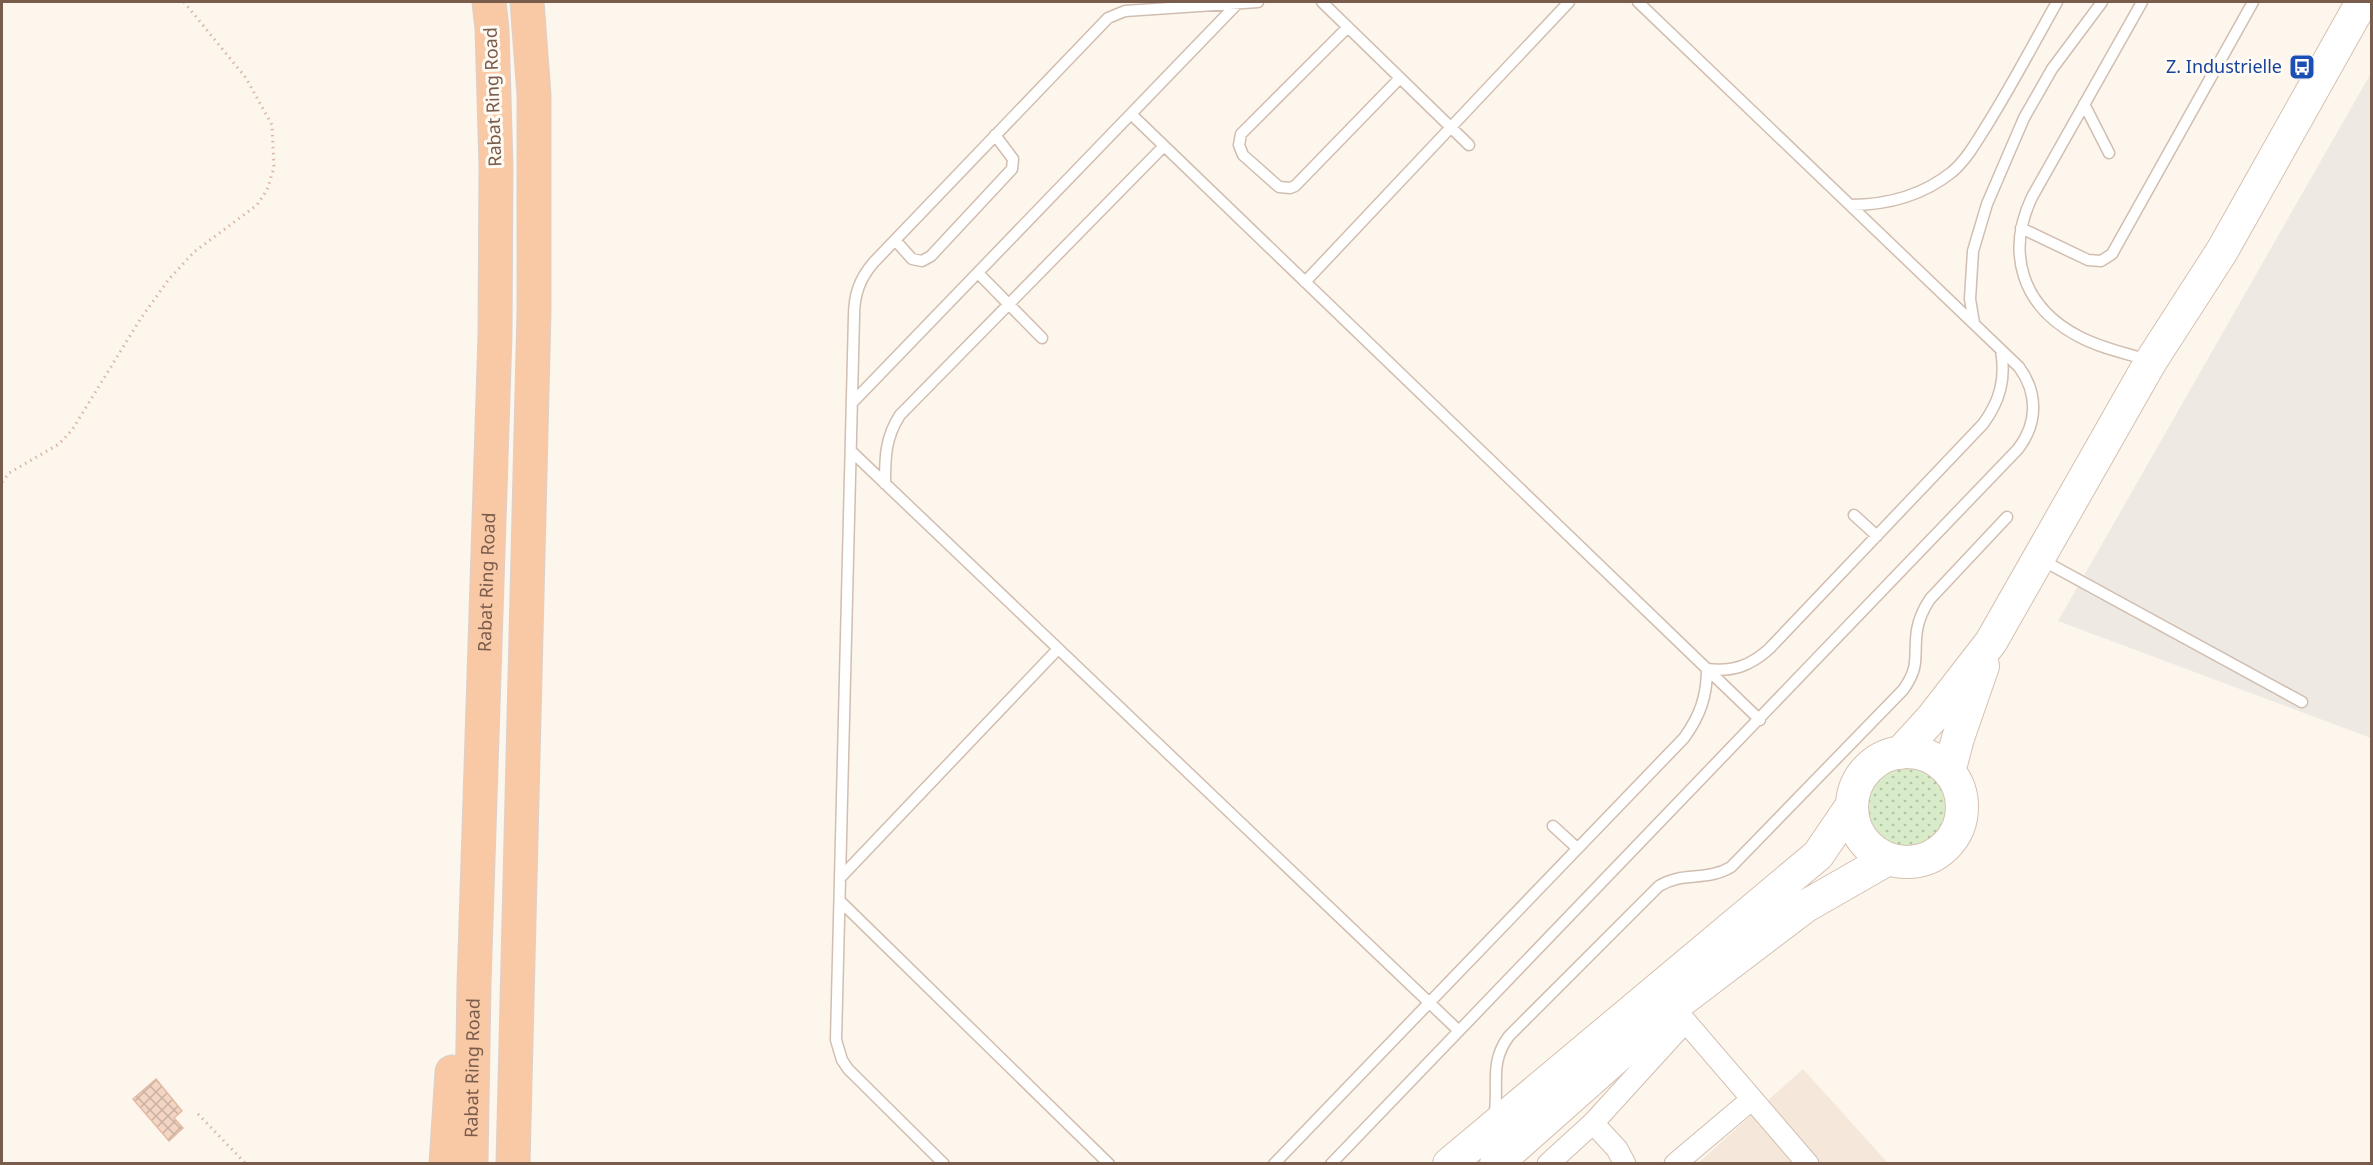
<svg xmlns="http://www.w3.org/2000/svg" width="2373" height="1165" font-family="'Noto Sans',sans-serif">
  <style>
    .residential { fill: #f5e8da }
    .industrial { fill: #efe9e4 }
    .grass { fill: url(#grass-dots) }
    .building { fill: url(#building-cross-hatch); stroke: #e6bba3; stroke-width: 1.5 }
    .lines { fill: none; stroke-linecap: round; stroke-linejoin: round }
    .service-casing { stroke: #d1beb0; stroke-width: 13 }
    .minor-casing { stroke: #d1beb0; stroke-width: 23 }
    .secondary-casing { stroke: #d6c0b0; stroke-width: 34 }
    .trunk-casing { stroke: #dad1cd; stroke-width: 35 }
    .path { stroke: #d9b8a5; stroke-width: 3; stroke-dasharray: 1.5 4.5; stroke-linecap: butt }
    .service { stroke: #fff; stroke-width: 10 }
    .minor { stroke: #fff; stroke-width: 21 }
    .secondary { stroke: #fff; stroke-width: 32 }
    .trunk { stroke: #f9c8a4; stroke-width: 33 }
    .labels { text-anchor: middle; stroke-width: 6; stroke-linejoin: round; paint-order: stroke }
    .transit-label { font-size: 18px; fill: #164399; stroke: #fffaf3; text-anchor: end }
    .street-label { font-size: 18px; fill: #7a5c4d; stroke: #fffaf3 }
  </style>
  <defs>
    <pattern id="grass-dots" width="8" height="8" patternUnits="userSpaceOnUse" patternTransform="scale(1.5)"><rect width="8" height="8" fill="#d8ecc9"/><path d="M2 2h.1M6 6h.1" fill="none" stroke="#b4c2a5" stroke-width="1.8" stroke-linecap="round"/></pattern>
    <pattern id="building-cross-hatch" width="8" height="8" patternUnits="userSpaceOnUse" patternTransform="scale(1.5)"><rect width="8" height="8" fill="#f3d5c3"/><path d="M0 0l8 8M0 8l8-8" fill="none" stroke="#cab0a1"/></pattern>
  </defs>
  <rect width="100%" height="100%" fill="#fdf6ec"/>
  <path class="residential" d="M 1803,1069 L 1888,1163 L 1697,1164 Z"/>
  <path class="industrial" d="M 2371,73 L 2371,738 L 2058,621 Z"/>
  <path class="grass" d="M1865 807a43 43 0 1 1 86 0a43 43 0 1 1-86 0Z"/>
  <path class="building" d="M 156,1079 L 182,1111 L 174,1118 L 183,1128 L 169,1141 L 133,1099 Z"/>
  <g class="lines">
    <g class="service-casing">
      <path id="service" d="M 1322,2 L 1469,145
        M 2142,2 L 2032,197 C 2005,254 2023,307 2078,336 C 2100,348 2125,353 2148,360
        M 1348,27 L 1241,134 L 1239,145 L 1243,155 L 1279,187 L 1290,188 L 1295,186 L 1400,78
        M 2084,104 L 2109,153
        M 1131,114 L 1760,720
        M 1850,205 C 1888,205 1922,196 1952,172 C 1967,159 1977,141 1987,125 C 2012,85 2034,43 2057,2
        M 2021,228 L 2088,260 L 2101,261 L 2112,254 L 2253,2
        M 895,240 L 912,259 L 922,261 L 931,256 L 1012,169 L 1013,159 L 995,135
        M 978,273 L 1042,338
        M 1305,282 L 1569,2
        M 1974,323 L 1970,299 L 1973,251 L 1987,204 L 2024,118 L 2052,69 L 2102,2
        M 852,403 L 1238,3
        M 851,451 L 1459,1031
        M 885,484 C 885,458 885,438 900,415 L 1164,146
        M 1854,515 L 1877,536
        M 2042,560 L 2302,702
        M 1553,826 L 1577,848
        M 840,878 L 1058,649
        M 840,901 L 1109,1164
        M 1494,1118 C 1500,1086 1488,1064 1509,1036 L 1659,886 C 1683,871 1706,882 1731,867 L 1903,690 C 1921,665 1913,657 1917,630 C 1919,618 1924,608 1930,599 L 2007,517
        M 944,1164 L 848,1069 L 842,1060 L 836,1040 L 854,316 C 854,294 860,278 874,262 L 1108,18 L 1125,11 L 1258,2
        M 1274,1164 L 1684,738 C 1700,716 1707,696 1707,669 C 1733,672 1750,666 1769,649 L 1983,424 C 2000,401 2006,379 2001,350
        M 1331,1164 L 2018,449 C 2038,423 2038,393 2019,367 L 1638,2"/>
    </g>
    <g class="minor-casing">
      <path id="minor" d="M 1673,1007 L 1808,1164
        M 1593,1123 L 1617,1149 L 1625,1164
        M 1548,1164 L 1593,1123 L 1685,1022
        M 1675,1164 L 1752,1099"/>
    </g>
    <g class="secondary-casing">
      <path id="secondary" d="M1852 807a55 55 0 1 1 110 0a55 55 0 1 1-110 0Z
        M 1900,753 L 1932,718 L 1991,642 L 2151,361 L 2222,251 L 2362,2
        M 1949,772 L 1958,738 L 1983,666
        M 1449,1164 L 1818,855 L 1852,805
        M 1496,1164 L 1673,1007 L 1806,906 L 1888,859"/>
    </g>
    <g class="trunk-casing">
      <g id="trunk">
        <path d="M 446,1164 L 452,1072"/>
        <path id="s1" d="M 471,1164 L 474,984 L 495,335 L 496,166 L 492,29 L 489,2"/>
        <path d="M 513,1164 L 534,311 L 534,95 L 527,2"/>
      </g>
    </g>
    <path class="path" d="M 2,482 L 9,473 L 59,444 L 72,430 L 141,318 L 169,279 L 194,252 L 257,205 L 267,190 L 274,168 L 272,125 L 246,78 L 184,2
      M 198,1114 L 246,1164"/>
    <use href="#service" class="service"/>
    <use href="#minor" class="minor"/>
    <use href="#secondary" class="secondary"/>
    <use href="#trunk" class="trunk"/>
  </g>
  <defs>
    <g id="bus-square" transform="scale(1.35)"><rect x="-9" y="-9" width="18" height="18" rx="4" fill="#1a4fb4" stroke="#fffaf3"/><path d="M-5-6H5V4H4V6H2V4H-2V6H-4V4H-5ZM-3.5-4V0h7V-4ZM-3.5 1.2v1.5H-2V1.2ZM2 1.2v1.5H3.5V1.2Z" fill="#fff"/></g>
  </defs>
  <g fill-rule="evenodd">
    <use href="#bus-square" x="2302" y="67"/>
  </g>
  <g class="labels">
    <g class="transit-label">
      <text x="2282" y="73">Z. Industrielle</text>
    </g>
    <g class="street-label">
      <text transform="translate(493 97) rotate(-92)" y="6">Rabat Ring Road</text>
      <text dy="6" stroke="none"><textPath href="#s1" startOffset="582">Rabat Ring Road</textPath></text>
      <text dy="6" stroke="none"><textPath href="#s1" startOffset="96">Rabat Ring Road</textPath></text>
    </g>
  </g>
  <rect width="2373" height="1165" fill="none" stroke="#7a5c4d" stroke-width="6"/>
</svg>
